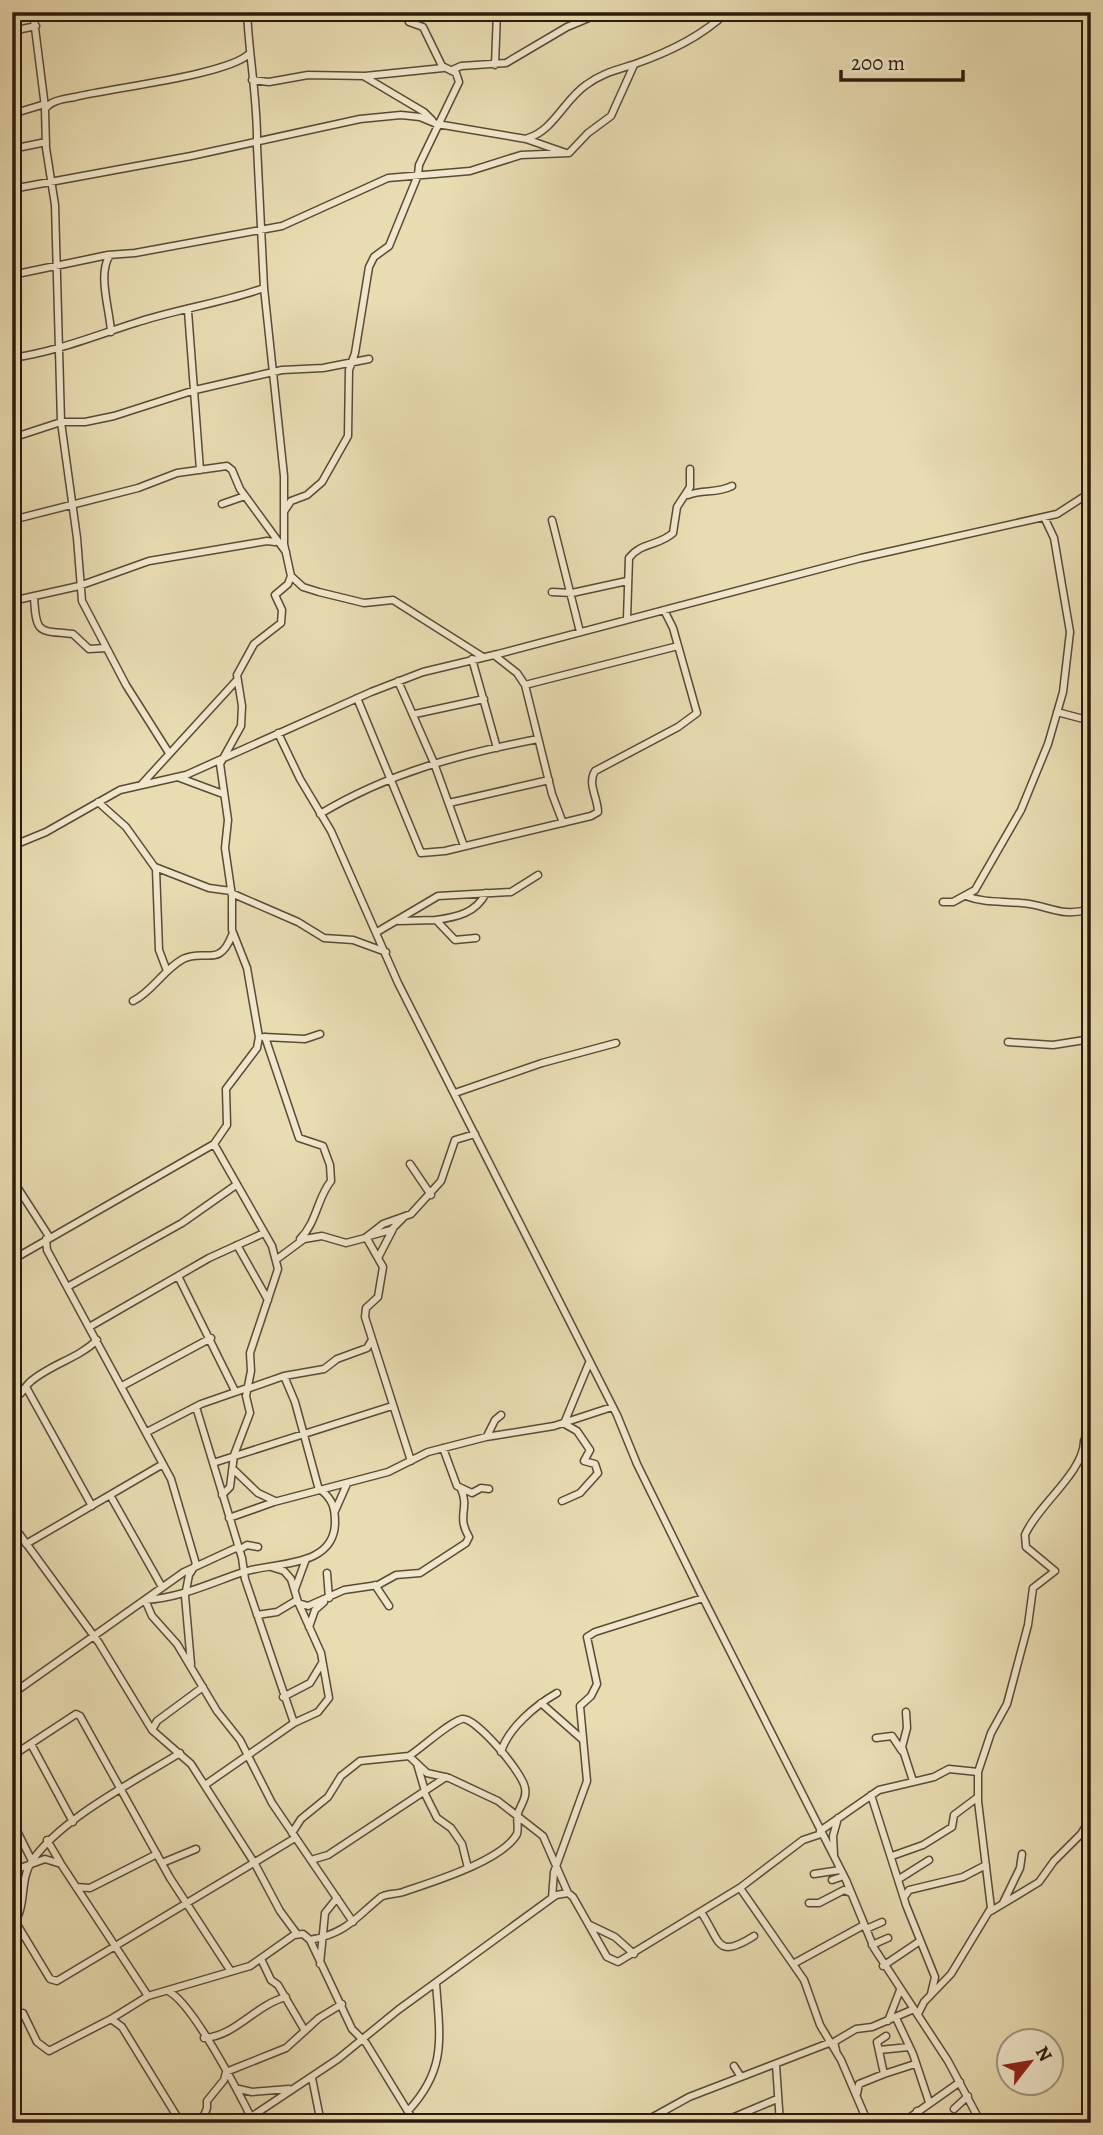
<svg xmlns="http://www.w3.org/2000/svg" width="1103" height="2135" font-family="Alegreya,serif">
  <style>
    .lines { fill: none; stroke-linecap: round; stroke-linejoin: round }
    .minor-casing { stroke: #5b4a35; stroke-width: 9 }
    .minor { stroke: #f0e8cc; stroke-width: 6 }
  </style>
  <rect width="100%" height="100%" fill="#e8dcb1"/>
  <filter id="stains"><feTurbulence type="fractalNoise" baseFrequency=".00286" numOctaves="4"/><feColorMatrix values="0 0 0 0 .2 0 0 0 0 .09 0 0 0 0 .02 0 0 0 .5 -.17"/></filter>
  <radialGradient id="worn" r=".72"><stop offset=".6" stop-color="#630" stop-opacity="0"/><stop offset="1" stop-color="#630" stop-opacity=".3"/></radialGradient>
  <g class="lines">
    <g class="minor-casing">
      <path id="minor" d="M 33,12 L 45,107
        M 12,31 L 36,26
        M 495,65 L 497,12
        M 452,70 L 461,66 L 506,63 L 567,27 L 603,12
        M 365,77 L 424,112 L 432,120
        M 252,80 L 269,82 L 308,75 L 365,76 L 443,68
        M 12,114 L 45,104
        M 528,138 C 553,131 565,99 586,85 C 602,73 617,70 635,64 C 669,52 701,37 727,12
        M 12,149 L 46,142
        M 12,189 L 191,156 L 360,119 L 401,115 L 420,117 L 437,124 L 526,139 L 566,153
        M 110,255 C 97,274 110,310 111,332
        M 12,275 L 108,255 L 135,253 L 282,226 L 388,178 L 470,171 L 521,155 L 569,153 L 588,133 L 611,116 L 634,65
        M 188,311 L 200,470
        M 12,358 C 55,352 94,336 135,323 C 177,309 222,303 264,288
        M 12,438 L 61,422 L 85,422 L 114,416 L 195,390 L 282,370 L 323,368 L 369,359
        M 688,495 C 704,489 716,494 732,486
        M 222,504 L 245,496
        M 285,510 L 291,501 L 307,495 L 322,482 L 348,436 L 349,370 L 355,353 L 369,267 L 374,257 L 389,246 L 418,175 L 419,165 L 459,82 L 456,73 L 442,66 L 423,27 L 409,22 L 405,12
        M 12,520 L 138,488 L 177,473 L 227,466 L 232,470 L 240,489 L 286,552
        M 552,520 L 580,632
        M 291,576 L 303,587 L 319,592 L 364,603 L 393,600 L 483,657
        M 552,592 L 572,593 L 627,581
        M 34,596 C 36,636 39,630 73,634 L 89,649 L 106,648
        M 12,601 L 79,586 L 149,561 L 267,541 L 275,542
        M 627,619 L 629,558 C 641,542 659,546 673,533 L 677,507 L 690,487 L 690,469
        M 494,655 L 517,673 L 525,685 L 552,794 L 563,823
        M 472,659 L 497,748
        M 398,681 L 434,763 L 464,846
        M 525,685 L 678,646
        M 357,698 L 421,853 L 445,851 L 591,816 L 598,812 C 598,798 587,784 595,771 L 678,727 L 697,713 L 673,628 L 664,610
        M 1057,712 L 1091,721
        M 415,714 L 484,699
        M 278,733 L 300,779 L 331,831 L 398,983 L 617,1415 L 637,1464 L 699,1590 L 846,1880 L 874,1948 L 948,2061 L 981,2123
        M 169,753 L 126,685 L 82,601 L 77,538 L 61,422 L 55,205 L 46,148 L 45,109 C 51,100 65,99 75,97 C 111,88 227,75 249,54
        M 180,778 L 223,794
        M 141,785 L 236,681
        M 98,802 L 126,827 L 156,869 L 159,950 L 167,971
        M 449,803 L 549,780
        M 320,814 C 388,773 460,754 538,739
        M 12,846 L 46,832 L 120,790 L 186,775 L 371,692 L 423,672 L 498,654 L 861,558 L 1057,514 L 1091,492
        M 155,867 L 209,888 L 231,891
        M 231,893 L 298,922 L 324,938 L 353,940 L 386,952
        M 966,896 C 984,903 1001,901 1021,903 C 1050,905 1059,918 1091,909
        M 943,902 L 953,902 L 975,890 L 1021,810 L 1048,744 L 1063,692 L 1070,632 L 1054,538 L 1044,517
        M 436,920 C 457,917 476,913 486,893
        M 399,921 L 436,920 L 455,940 L 476,938
        M 377,932 L 438,896 L 511,892 L 538,875
        M 133,1001 C 153,991 163,970 183,959 C 205,948 219,969 232,935
        M 264,1037 L 305,1039 L 320,1034
        M 265,1037 L 299,1138 L 323,1146 L 330,1165 L 331,1181 C 317,1198 317,1222 300,1239
        M 1008,1042 L 1053,1045 L 1091,1039
        M 455,1093 L 542,1063 L 616,1043
        M 214,1144 L 272,1246 L 278,1269 L 250,1353 L 251,1371 L 246,1396 L 250,1413 L 234,1455 L 230,1487 L 222,1495
        M 410,1164 L 431,1195
        M 12,1179 L 50,1238
        M 369,1236 L 391,1230 L 403,1218
        M 366,1237 L 383,1267 L 378,1297 L 366,1308 L 365,1317 L 411,1461
        M 46,1239 L 47,1250 L 171,1479 L 196,1564 L 189,1575 L 185,1596 L 191,1664
        M 237,1245 L 268,1300
        M 379,1256 L 393,1229
        M 277,1259 L 304,1239 L 322,1236 L 346,1243 L 365,1238 L 383,1224 L 411,1214 L 441,1181 L 455,1140 L 475,1134
        M 12,1260 L 214,1144 L 227,1125 L 226,1089 L 257,1048 L 259,1037 L 247,968 L 232,930 L 232,896 L 225,848 L 228,820 L 220,764 L 241,726 L 242,706 L 237,675 L 254,644 L 281,623 L 282,610 L 275,595 L 288,584 L 291,576 L 284,544 L 284,476 L 264,288 L 257,146 C 258,102 249,57 247,12
        M 178,1276 L 235,1391
        M 69,1286 L 182,1223 L 236,1185
        M 91,1326 L 209,1258 L 264,1233
        M 284,1376 L 295,1402 L 319,1490
        M 122,1386 L 211,1338
        M 26,1387 L 92,1506
        M 247,1389 L 284,1376 L 324,1369 L 337,1359 L 367,1348 L 372,1340
        M 12,1398 C 23,1395 22,1390 29,1383 C 48,1365 78,1359 97,1340
        M 196,1407 L 242,1558 L 245,1579 L 294,1723
        M 565,1421 L 589,1363
        M 147,1432 L 201,1404 L 247,1388
        M 487,1436 L 495,1420 L 501,1415
        M 1085,1440 L 1086,1428 L 1091,1420
        M 443,1448 L 457,1486 L 472,1493 L 481,1488 L 489,1489
        M 213,1463 L 392,1406
        M 233,1469 L 258,1493 L 275,1501
        M 321,1490 C 333,1500 335,1508 335,1523 C 334,1568 275,1562 243,1572 C 211,1583 180,1598 145,1600 L 152,1616 L 177,1644 L 217,1711 L 240,1740 L 272,1803 L 353,1922
        M 110,1495 L 162,1587
        M 562,1501 L 580,1493 L 598,1473 L 595,1464 L 584,1461 L 590,1450 L 577,1431 L 563,1423
        M 335,1511 L 347,1484
        M 229,1518 L 274,1502 L 388,1472 L 428,1452 L 486,1437 L 554,1426 L 612,1407
        M 12,1524 L 99,1643 L 152,1730 L 191,1764 L 255,1864 L 280,1911 L 297,1934
        M 26,1544 L 163,1464
        M 239,1550 L 247,1545 L 258,1547
        M 327,1573 L 329,1598
        M 375,1585 L 389,1606
        M 295,1589 L 306,1559
        M 298,1603 L 308,1606 L 344,1590 L 378,1585 L 396,1575 L 420,1573 L 466,1543 L 469,1537 C 456,1515 470,1509 461,1489
        M 257,1615 L 277,1612 L 297,1600
        M 309,1627 L 315,1610 L 324,1602
        M 12,1694 L 184,1572 L 238,1547
        M 283,1697 L 310,1683 L 322,1663
        M 541,1703 L 583,1740
        M 906,1712 L 907,1728 L 902,1747 L 913,1781
        M 152,1730 L 157,1721 L 203,1687
        M 876,1738 L 892,1736 L 902,1751
        M 31,1744 L 73,1822
        M 501,1752 C 508,1728 536,1705 557,1693
        M 12,1756 L 76,1714 L 80,1716 L 170,1878 L 230,1970
        M 417,1764 L 425,1791
        M 205,1785 L 294,1723 L 318,1712 L 329,1698 L 321,1653 L 298,1602 L 291,1579 L 284,1571 L 271,1567
        M 424,1792 L 437,1818 L 451,1828 L 462,1844 L 468,1868
        M 871,1795 L 906,1905 L 935,1977 L 931,1994
        M 12,1821 L 32,1861
        M 820,1831 L 879,1790 L 934,1777 L 949,1769 L 978,1772
        M 292,1833 L 301,1819 L 328,1797 L 341,1776 L 360,1761 L 409,1756 L 427,1773 L 449,1778 L 498,1801 L 543,1836 L 568,1893
        M 47,1840 L 60,1862
        M 834,1855 L 833,1836 L 838,1818
        M 892,1856 L 923,1845 L 952,1827 L 954,1815 L 978,1797
        M 311,1860 L 328,1855 L 446,1777
        M 162,1863 L 196,1849
        M 12,1871 L 45,1859 L 61,1864 L 148,1996
        M 814,1874 L 840,1870
        M 899,1879 L 929,1860
        M 832,1880 L 844,1876
        M 76,1887 L 90,1888 L 157,1854
        M 740,1888 L 804,1980 L 820,2025 L 841,2060 L 868,2123
        M 905,1896 L 909,1890 L 963,1877 L 986,1865
        M 552,1898 L 554,1872 L 587,1781 L 580,1706 L 591,1696 L 597,1684 L 587,1637 L 595,1632 L 703,1598
        M 809,1903 L 819,1903 L 844,1890 L 851,1893
        M 1003,1903 L 1020,1868 L 1022,1854
        M 991,1911 L 1039,1882 L 1054,1861 L 1081,1834 L 1090,1819
        M 701,1912 C 721,1942 716,1960 754,1936
        M 12,1916 L 50,1979 L 57,1981 L 295,1838
        M 14,1923 C 27,1905 19,1880 32,1861 C 60,1819 135,1781 180,1753
        M 590,1925 L 615,1937 L 634,1954
        M 866,1929 L 882,1922
        M 310,1940 C 347,1933 355,1918 381,1897 C 385,1894 397,1894 403,1892 C 432,1882 502,1861 517,1834 C 519,1827 516,1820 518,1813 C 521,1804 527,1798 525,1788 C 523,1773 475,1716 462,1719 C 448,1723 423,1747 409,1756
        M 872,1945 L 888,1938
        M 261,1959 L 271,1980 L 278,1985 L 305,2031
        M 320,1964 L 325,1913 L 337,1898
        M 793,1964 L 864,1925
        M 883,1966 L 920,1941
        M 168,1991 C 193,2003 240,2095 254,2123
        M 918,2014 L 924,2002 L 951,1974 L 991,1908 L 978,1801 L 978,1772 L 991,1733 L 1007,1704 L 1028,1625 L 1033,1588 L 1055,1571 L 1026,1547 L 1025,1535 C 1037,1506 1084,1472 1084,1441 L 1091,1440
        M 12,2016 L 23,2013 L 37,2042 L 49,2051 L 111,2019 L 148,1996 L 250,1966 L 294,1935 L 303,1934 L 310,1940 L 352,2029 L 366,2043 L 415,2123
        M 896,2018 L 913,2054 L 929,2102
        M 111,2019 L 122,2027 L 181,2123
        M 888,2021 L 900,1990
        M 204,2038 C 236,2036 255,2005 286,1997
        M 836,2050 L 834,2042 L 856,2029 L 872,2027 L 914,2009
        M 879,2050 L 909,2047
        M 776,2065 L 780,2123
        M 734,2066 L 741,2077 L 829,2043
        M 884,2074 L 915,2064
        M 312,2078 L 321,2123
        M 239,2089 L 252,2092 L 289,2089
        M 857,2094 L 859,2084 L 884,2074 L 877,2042 L 886,2036
        M 954,2109 L 968,2096
        M 408,2111 C 447,2069 440,2038 436,1983
        M 917,2111 L 923,2123
        M 163,2123 L 177,2116
        M 201,2123 L 207,2108 L 207,2101 L 224,2080 L 226,2072 L 286,2048 L 319,2018 L 342,2004
        M 242,2123 L 338,2059 L 398,2010 L 556,1895 L 568,1893 L 573,1897 L 607,1957 L 618,1962 L 741,1887 L 803,1840 L 821,1834
        M 642,2123 L 689,2097 L 741,2077
        M 720,2123 L 777,2099
        M 902,2123 L 960,2082"/>
    </g>
    <use href="#minor" class="minor"/>
  </g>
  <rect width="1103" height="2135" fill="none" stroke="#e8dcb1" stroke-width="42"/>
  <rect x="14" y="14" width="1075" height="2107" fill="none" stroke="#2c190c" stroke-width="3.5"/>
  <rect x="21" y="21" width="1061" height="2093" fill="none" stroke="#2c190c" stroke-width="2"/>
  <g transform="translate(1030 2062) rotate(59)"><circle r="33" fill="#f0e8cc" stroke="#a2957f" stroke-width="2"/>
  <path d="M0-5L12 26L0 18L-12 26Z" fill="#8f2418"/>
  <text y="-10" font-size="19" font-weight="bold" text-anchor="middle" fill="#2c190c">N</text>
  </g>
  <path d="M841 70v10h122v-10" fill="none" stroke="#2c190c" stroke-width="3.5"/>
  <text x="851" y="70" font-size="21" fill="#2c190c" stroke="#f0e8cc" stroke-width="5" paint-order="stroke">200 m</text>
  <rect width="100%" height="100%" filter="url(#stains)"/>
  <rect width="100%" height="100%" fill="url(#worn)"/>
</svg>
